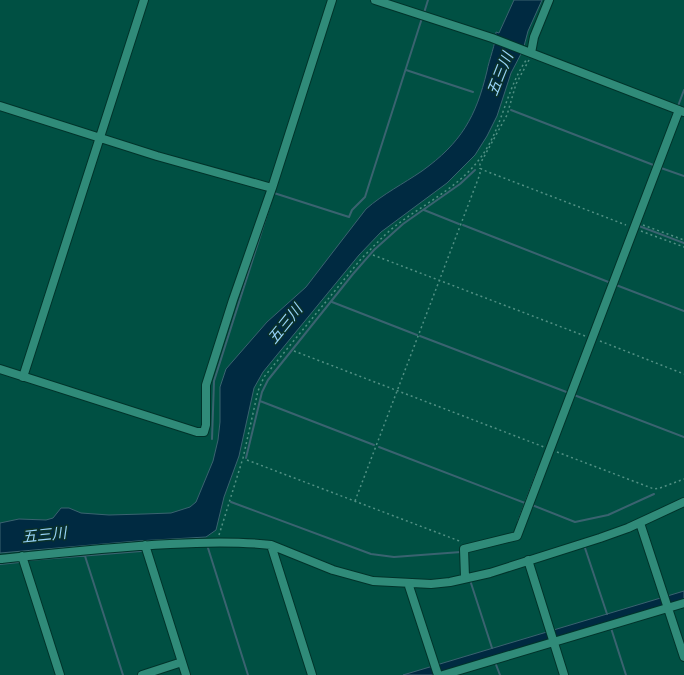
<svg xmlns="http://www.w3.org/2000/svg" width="684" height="675" font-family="Cabin,'Noto Sans JP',sans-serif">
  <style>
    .water { fill: #002a41; stroke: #3a6370 }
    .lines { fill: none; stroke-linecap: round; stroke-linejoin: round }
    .stream { stroke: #3a6370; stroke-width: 2 }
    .minor-casing { stroke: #00332a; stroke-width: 10 }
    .path { stroke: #519084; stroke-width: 1.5; stroke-dasharray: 2 3; stroke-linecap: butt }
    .minor { stroke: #308b79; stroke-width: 8 }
    .labels { text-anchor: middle; stroke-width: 3; stroke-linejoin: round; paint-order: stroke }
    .water-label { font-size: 15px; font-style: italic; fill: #98d3f9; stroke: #0b322a }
  </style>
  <rect width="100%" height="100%" fill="#005043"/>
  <path class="water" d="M 514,0 L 542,0 L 528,31 L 523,50 L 511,73 L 497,116 L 487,136 L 475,155 L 447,183 L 381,232 L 359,255 L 263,372 L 254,388 L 239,456 L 224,497 L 216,530 L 206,537 L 137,541 L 0,553 L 0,523 L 19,519 L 46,520 L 53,518 L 61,508 L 69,508 L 81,513 L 109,515 L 144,514 L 171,513 L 190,507 L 196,502 L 213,461 L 218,440 L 220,422 L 220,387 L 226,369 L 267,322 L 306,287 L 366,209 C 383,194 403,184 422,171 C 461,143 476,117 487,71 C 489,60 496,43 496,32 L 499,33 Z
    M 684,591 L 684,601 L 437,675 L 403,675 Z"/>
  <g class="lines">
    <path class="stream" d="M 424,13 L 428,0
      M 406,70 L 473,92
      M 678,106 L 684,90
      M 511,110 L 656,166
      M 661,168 L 684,176
      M 274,193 L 349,217 L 352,210 L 365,197 L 422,18
      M 424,210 L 459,224
      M 463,225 L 611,283
      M 639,226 L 684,243
      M 616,285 L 684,311
      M 332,302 L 417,335
      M 420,336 L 569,393
      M 574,395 L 684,437
      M 260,401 L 374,445
      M 212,439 L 214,381 L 270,205
      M 379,447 L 525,503
      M 246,458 L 262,392 L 268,380 L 353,274 L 374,250 L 403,224 L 460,184 L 475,170
      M 231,502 L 371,554 L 394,557 L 461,552
      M 532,505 L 575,522 L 608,515 L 654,494
      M 518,522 L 537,472
      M 208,548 L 248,675
      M 585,548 L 607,614
      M 85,556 L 123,675
      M 29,560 L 141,551
      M 0,564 L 19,562
      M 470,580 L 492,648
      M 611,628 L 626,675
      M 495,662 L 500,675"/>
    <g class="minor-casing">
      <path id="minor" d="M 375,0 L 492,38 L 684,112
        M 531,53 L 534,37 L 549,0
        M 0,106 L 157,156 L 272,188
        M 0,369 L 197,432 L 204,432 L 206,425 L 206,385 L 233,300 L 272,188 L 332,0
        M 23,377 L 144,0
        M 640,523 L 684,657
        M 145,545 L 186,675
        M 271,545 L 312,675
        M 22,556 L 60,675
        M 0,559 C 57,553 113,547 170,544 C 204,542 237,541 271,545 L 333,570 L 373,581 L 431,584 L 450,582 L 490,573 L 600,538 L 628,528 L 684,502
        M 528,560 L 564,675
        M 465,577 L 464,549 L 517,536 L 679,110
        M 408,583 L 438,675
        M 142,675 L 182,662
        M 443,675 L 684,603"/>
    </g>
    <path class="path" d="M 529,60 L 516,84 L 507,115 L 480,164 L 480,168 L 483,170 L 626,225
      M 643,225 L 684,240
      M 641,231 L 684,247
      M 373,255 L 585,336
      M 600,341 L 684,374
      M 294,351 L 544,447
      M 557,452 L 654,489 L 660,488 L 684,479
      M 247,460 L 462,542
      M 355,501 L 480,174 L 480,168
      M 219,535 L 243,458 L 258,391 L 264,377 L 361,259 C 372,248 382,237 394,227 C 422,205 456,189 478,161 C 503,130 505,90 527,59"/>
    <use href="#minor" class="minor"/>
  </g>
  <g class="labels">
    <g class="water-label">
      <text transform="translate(500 74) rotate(-68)" y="5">五三川</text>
      <text transform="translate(285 324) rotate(-51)" y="5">五三川</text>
      <text transform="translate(44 535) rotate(-6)" y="5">五三川</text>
    </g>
  </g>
</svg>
